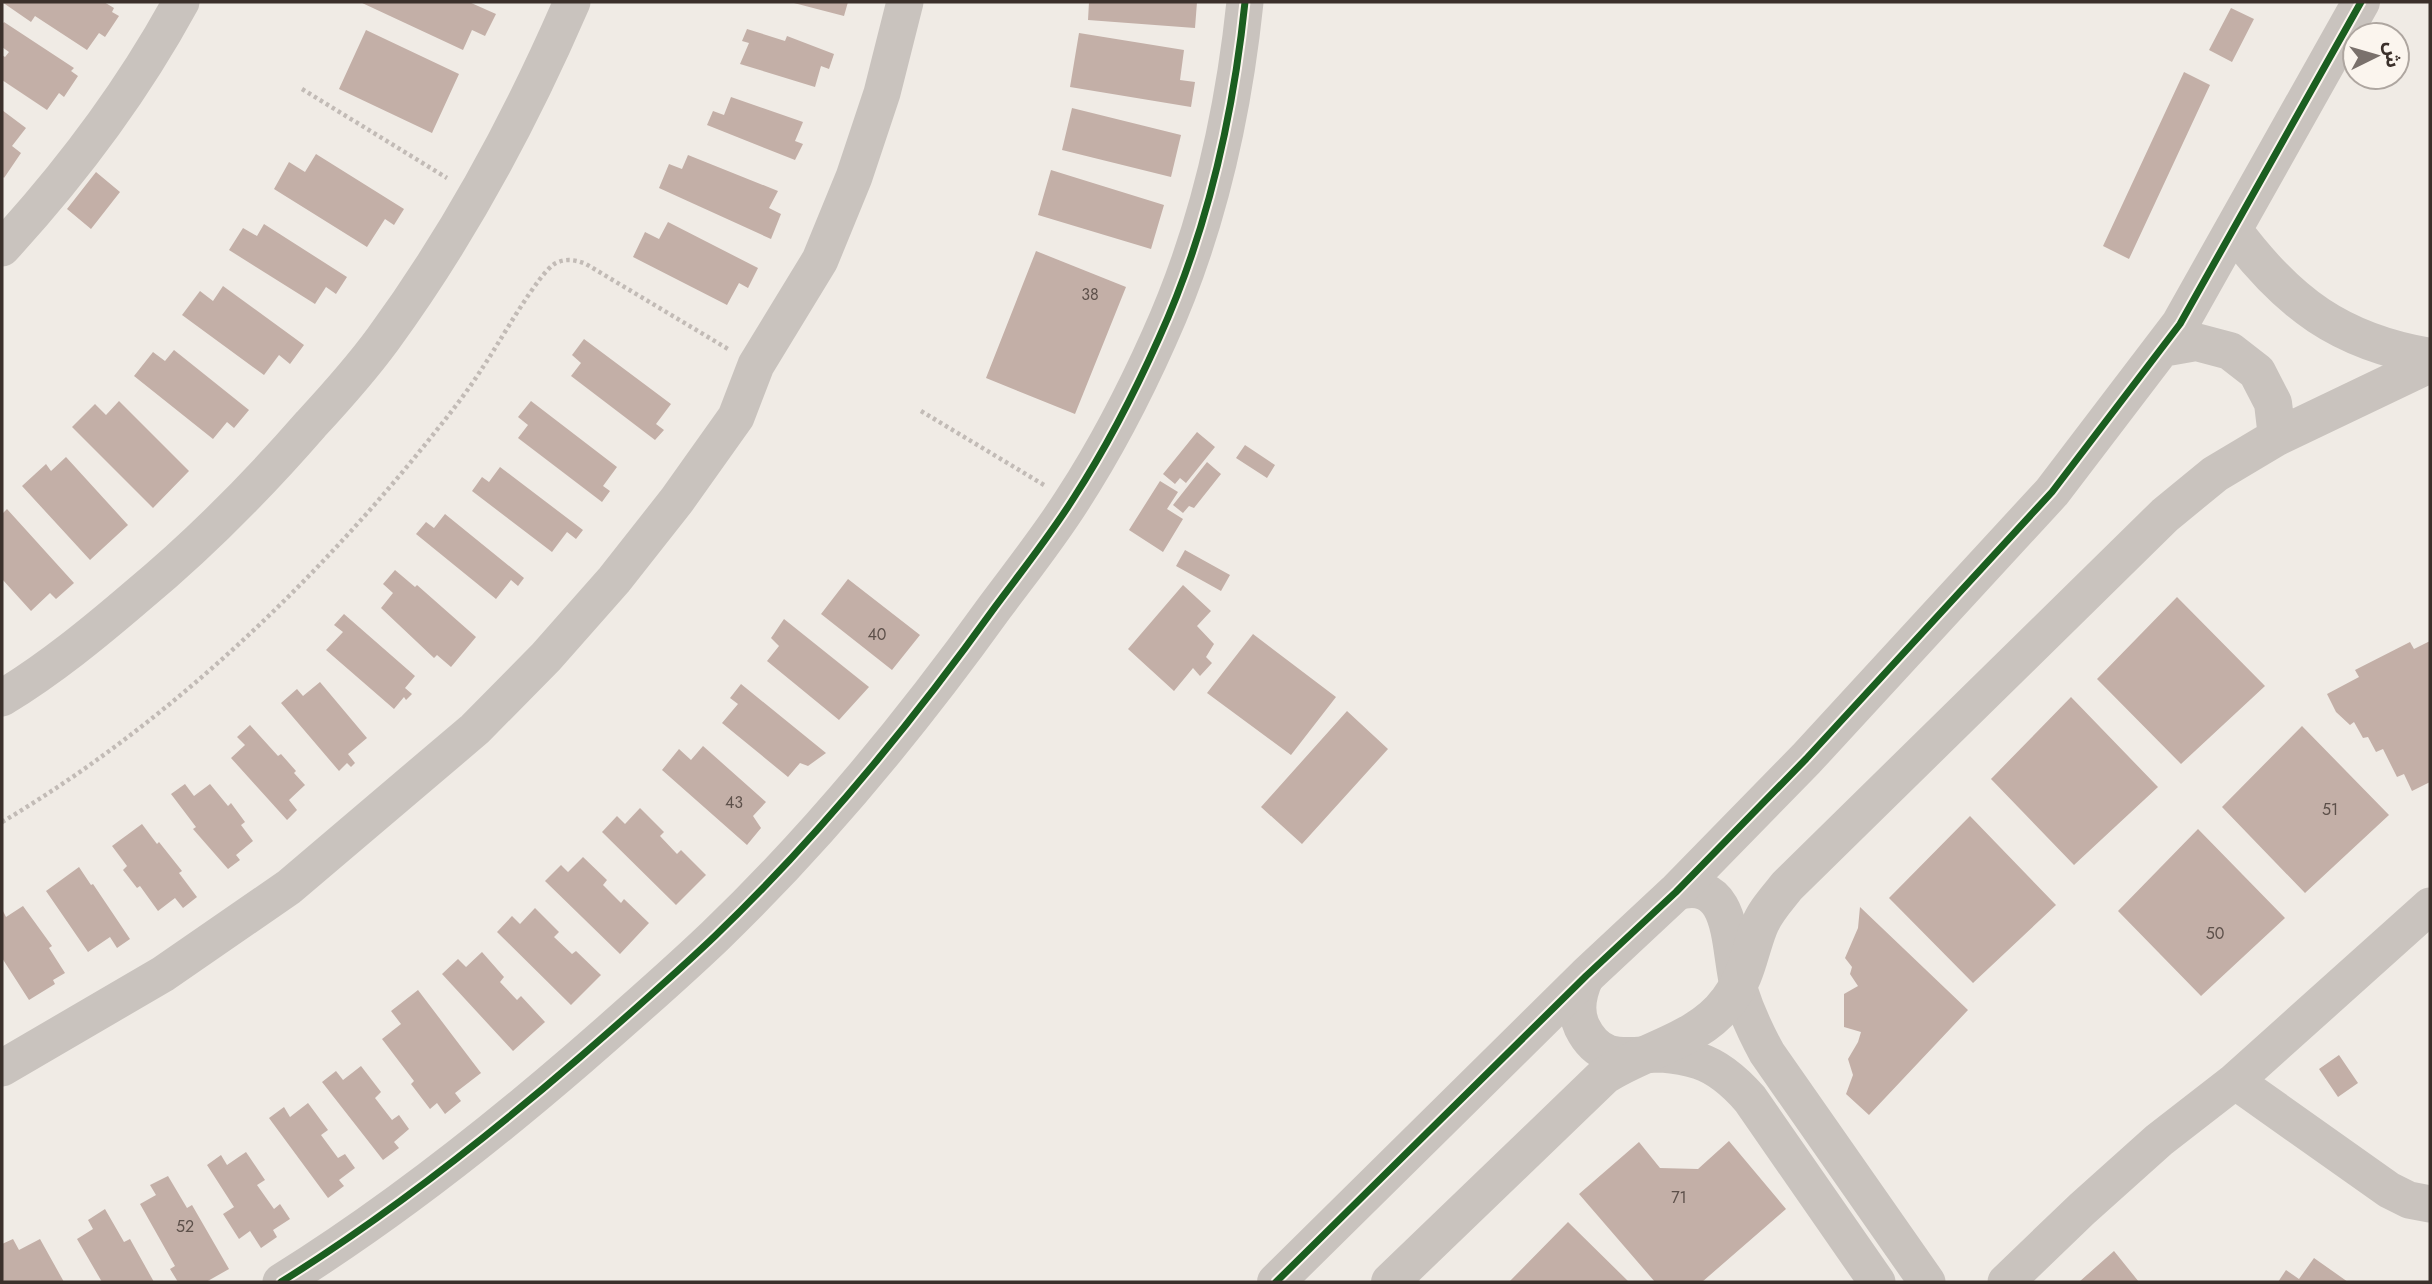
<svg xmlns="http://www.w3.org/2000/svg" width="2432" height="1284" font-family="Jost,'Noto Sans Arabic',sans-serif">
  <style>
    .building { fill: #c3afa7 }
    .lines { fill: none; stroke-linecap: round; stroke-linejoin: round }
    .path { stroke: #c2bbb6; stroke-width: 4.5; stroke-dasharray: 3.5 3.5; stroke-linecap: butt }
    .minor { stroke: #c9c3be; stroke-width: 37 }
    .tertiary { stroke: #c9c3be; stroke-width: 38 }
    .cycleway-casing { stroke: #fbf5ee; stroke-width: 11 }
    .cycleway { stroke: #1b5e20; stroke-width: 7 }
    .labels { text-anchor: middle; stroke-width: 5; stroke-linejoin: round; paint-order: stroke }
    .number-label { font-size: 16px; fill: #5d504a }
  </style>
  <rect width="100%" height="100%" fill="#f0ebe5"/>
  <path class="building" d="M 2,2 L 104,2 L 114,8 L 112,12 L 119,16 L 105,37 L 99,33 L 87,50 L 35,16 L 31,22 Z
    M 360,2 L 469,2 L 496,14 L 485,36 L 472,30 L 463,50 Z
    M 790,2 L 848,2 L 844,16 Z
    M 1089,2 L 1197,2 L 1195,28 L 1088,20 Z
    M 2231,8 L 2254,19 L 2232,62 L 2209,50 Z
    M 4,22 L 74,68 L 71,71 L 78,76 L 64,97 L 59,93 L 47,110 L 2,80 L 2,55 L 5,57 L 9,52 L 2,47 L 2,25 Z
    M 747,29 L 785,41 L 787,36 L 834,54 L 829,69 L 821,66 L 815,87 L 740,64 L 749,43 L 742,41 Z
    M 366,30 L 459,74 L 432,133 L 339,89 Z
    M 1079,33 L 1184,50 L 1180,80 L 1195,82 L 1191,107 L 1070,87 Z
    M 2184,72 L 2210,85 L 2129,259 L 2103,246 Z
    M 731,97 L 803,122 L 795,141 L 803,144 L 795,160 L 707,125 L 713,111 L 724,115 Z
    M 1072,108 L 1181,135 L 1171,177 L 1062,150 Z
    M 2,110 L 26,128 L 12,146 L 21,153 L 4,178 L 2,176 Z
    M 316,154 L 404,209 L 394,225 L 385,219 L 367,247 L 274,189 L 289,162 L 305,172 Z
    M 688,155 L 778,191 L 769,208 L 781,214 L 771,239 L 659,188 L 669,164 L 682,169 Z
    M 1051,170 L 1164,205 L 1151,249 L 1038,215 Z
    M 96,172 L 120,192 L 91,229 L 67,209 Z
    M 668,222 L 758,268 L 748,288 L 739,283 L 727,305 L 633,257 L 645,232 L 659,239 Z
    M 264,224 L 347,277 L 336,294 L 326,287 L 315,304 L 229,250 L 243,228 L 257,236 Z
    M 1036,251 L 1126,287 L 1075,414 L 986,378 Z
    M 223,286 L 304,345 L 290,364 L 279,355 L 264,375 L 182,315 L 200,291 L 213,301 Z
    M 584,339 L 671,404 L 656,424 L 664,430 L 655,440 L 571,376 L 581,363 L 572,355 Z
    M 174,350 L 249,410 L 234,428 L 227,422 L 213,439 L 134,376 L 153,352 L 165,361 Z
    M 119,401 L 189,471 L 153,508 L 72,427 L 95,404 L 106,415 Z
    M 531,401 L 617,467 L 603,486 L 610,491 L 602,502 L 518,438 L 528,425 L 518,417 Z
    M 1197,432 L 1215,447 L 1186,483 L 1180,478 L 1175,484 L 1163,474 Z
    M 1245,445 L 1275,465 L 1267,478 L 1236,458 Z
    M 66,457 L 128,525 L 90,560 L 22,486 L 46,464 L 51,471 Z
    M 1207,462 L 1221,474 L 1194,508 L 1189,506 L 1183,513 L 1173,505 Z
    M 500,467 L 583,530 L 576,539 L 567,532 L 552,552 L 472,491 L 482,477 L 489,482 Z
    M 1160,481 L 1178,492 L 1167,509 L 1183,519 L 1163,552 L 1129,530 Z
    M 7,509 L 74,583 L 56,599 L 50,593 L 31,611 L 2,579 L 2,514 Z
    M 445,514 L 524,578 L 518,586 L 511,580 L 496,599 L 416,534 L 426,522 L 434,528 Z
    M 1185,550 L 1230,575 L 1221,591 L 1176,566 Z
    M 395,570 L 415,587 L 417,585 L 476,637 L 451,667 L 437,655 L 434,658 L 381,608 L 393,593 L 383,584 Z
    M 848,579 L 920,635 L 892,670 L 821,614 Z
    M 1183,585 L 1211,611 L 1197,626 L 1214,644 L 1206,657 L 1212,663 L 1200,676 L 1193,668 L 1174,691 L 1128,649 Z
    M 2177,597 L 2265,686 L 2181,764 L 2097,679 Z
    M 344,614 L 415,676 L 405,688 L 412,694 L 406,700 L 404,697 L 394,709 L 326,650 L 343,632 L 334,625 Z
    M 784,619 L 869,687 L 839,720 L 767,661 L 779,646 L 771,638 Z
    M 1253,634 L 1336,697 L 1291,755 L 1207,693 Z
    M 2430,641 L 2430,782 L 2412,791 L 2404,774 L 2397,777 L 2383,749 L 2376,752 L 2368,737 L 2363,738 L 2354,722 L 2350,725 L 2336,712 L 2327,694 L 2359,677 L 2355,670 L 2410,642 L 2414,649 Z
    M 320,682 L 367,738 L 348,754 L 355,763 L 351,767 L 347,763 L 339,771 L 281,703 L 297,689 L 303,696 Z
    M 741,684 L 826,753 L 808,766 L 800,763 L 788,777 L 722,723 L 738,704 L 730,698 Z
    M 2071,697 L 2158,787 L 2074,865 L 1991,779 Z
    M 1347,711 L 1388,749 L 1302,844 L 1261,807 Z
    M 250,725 L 278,756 L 281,754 L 296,771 L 294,773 L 305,785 L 289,800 L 297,810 L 287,820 L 231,758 L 245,745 L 237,737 Z
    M 2302,726 L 2389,815 L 2305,893 L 2222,807 Z
    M 703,746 L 766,802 L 753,816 L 761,828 L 747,845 L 662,770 L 679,749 L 691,760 Z
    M 185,784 L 194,796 L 210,784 L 228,806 L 231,803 L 245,822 L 241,825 L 253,841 L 236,855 L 240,860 L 228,869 L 193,829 L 196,827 L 171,794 Z
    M 640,808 L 664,832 L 660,836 L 677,854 L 681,850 L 706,875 L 676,905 L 602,832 L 617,816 L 625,824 Z
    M 1970,816 L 2056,905 L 1973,983 L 1889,898 Z
    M 142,824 L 157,844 L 159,842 L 182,871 L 179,873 L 197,897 L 183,908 L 175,898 L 158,911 L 140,886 L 137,888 L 123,870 L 127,866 L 112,846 Z
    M 2198,829 L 2285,918 L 2201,996 L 2118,911 Z
    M 583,857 L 607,880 L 603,885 L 621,903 L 624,899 L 649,923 L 620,954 L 545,881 L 561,865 L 568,872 Z
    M 79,867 L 91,885 L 93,884 L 130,939 L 117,948 L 110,937 L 88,952 L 46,891 Z
    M 23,906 L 52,946 L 49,948 L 65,973 L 53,980 L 55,984 L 29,1000 L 2,958 L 2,909 L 6,917 Z
    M 1860,907 L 1968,1010 L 1869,1115 L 1846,1094 L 1853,1075 L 1848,1059 L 1858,1042 L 1861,1032 L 1844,1027 L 1844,994 L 1858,986 L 1850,974 L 1852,967 L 1845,958 L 1858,928 Z
    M 535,908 L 559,932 L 554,937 L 572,954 L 576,951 L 601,975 L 571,1005 L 497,932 L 512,916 L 520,924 Z
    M 482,952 L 504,977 L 500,982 L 517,1000 L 521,996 L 545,1022 L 513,1051 L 442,974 L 458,959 L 466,967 Z
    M 418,990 L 481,1073 L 455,1093 L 461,1101 L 445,1114 L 437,1103 L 430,1109 L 411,1084 L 414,1081 L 382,1039 L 401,1024 L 391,1011 Z
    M 2339,1055 L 2358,1083 L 2338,1097 L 2319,1069 Z
    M 361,1066 L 381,1092 L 375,1098 L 392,1120 L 399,1115 L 409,1129 L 394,1142 L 399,1148 L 383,1160 L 322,1082 L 336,1071 L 343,1080 Z
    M 308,1103 L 328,1130 L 321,1135 L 338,1158 L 345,1154 L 355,1168 L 339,1180 L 344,1186 L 328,1198 L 269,1118 L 284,1107 L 290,1117 Z
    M 1729,1141 L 1786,1209 L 1702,1282 L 1655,1282 L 1579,1194 L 1639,1142 L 1660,1168 L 1698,1169 Z
    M 246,1152 L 265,1180 L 257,1185 L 274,1209 L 280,1204 L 290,1219 L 273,1230 L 277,1237 L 261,1248 L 250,1231 L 239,1239 L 223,1214 L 234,1207 L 207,1165 L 221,1155 L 227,1165 Z
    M 168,1176 L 187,1208 L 192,1205 L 229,1269 L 206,1282 L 178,1282 L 170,1269 L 175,1266 L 140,1204 L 156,1195 L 150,1185 Z
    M 105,1209 L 124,1242 L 130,1239 L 154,1282 L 102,1282 L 77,1239 L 93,1229 L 88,1220 Z
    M 1568,1222 L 1629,1282 L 1509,1282 Z
    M 13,1239 L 19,1250 L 40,1239 L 64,1282 L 4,1282 L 2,1278 L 2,1244 Z
    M 2114,1251 L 2139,1282 L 2079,1282 Z
    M 2314,1258 L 2348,1282 L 2278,1282 L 2286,1270 L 2299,1279 Z"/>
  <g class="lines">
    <path class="path" d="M 302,89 L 447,178
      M 921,411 L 1044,485
      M 2,822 C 169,723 316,582 436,431 C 453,410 469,389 483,367 C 497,347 539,271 556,263 C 566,258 576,260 586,264 L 728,349"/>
    <path class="minor" d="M 2,248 C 71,173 132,92 181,2
      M 2,698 C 50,669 95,632 137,596 C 201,543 257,486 311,424 C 336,397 361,369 383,339 C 459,235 521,120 572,2
      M 1676,892 C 1737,875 1728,952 1739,989 C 1746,1011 1756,1033 1767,1053 L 1927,1282
      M 1586,976 C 1578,993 1574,1010 1582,1027 C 1601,1066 1629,1054 1662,1054 C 1675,1055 1687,1057 1699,1061 C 1720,1068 1736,1083 1750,1099 L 1877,1282
      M 2,1068 L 163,974 L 289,887 L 475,729 L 546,657 L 614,580 L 677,500 L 736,417 L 756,365 L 820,260 L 854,177 L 882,93 L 905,2
      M 2235,1081 L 2389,1190 L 2409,1200 L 2430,1204
      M 281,1282 C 387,1216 484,1140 579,1058 C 625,1018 671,978 715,936 C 819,836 911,724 995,607 C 1021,572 1049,537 1073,499 C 1106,448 1134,394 1159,338 C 1207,232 1233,117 1245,2
      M 2006,1282 L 2082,1209 L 2159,1140 L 2235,1081 L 2430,906"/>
    <path class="tertiary" d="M 2234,231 C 2288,303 2340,342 2430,357
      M 2162,348 L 2196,342 L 2230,351 L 2257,372 L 2273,403 L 2277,437
      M 1276,1282 L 1586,976 L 1676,892 L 1806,759 L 2052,492 L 2180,324 L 2361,2
      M 1390,1282 L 1604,1076 C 1643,1050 1699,1041 1728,1001 C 1748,975 1748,955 1759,927 C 1765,911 1777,899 1787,886 L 2165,515 L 2215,474 L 2277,437 L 2430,364"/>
    <g class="cycleway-casing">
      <path id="cycleway" d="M 281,1282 C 387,1216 484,1140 579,1058 C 625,1018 671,978 715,936 C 819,836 911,724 995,607 C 1021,572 1049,537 1073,499 C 1106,448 1134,394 1159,338 C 1207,232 1233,117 1245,2
        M 1276,1282 L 1586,976 L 1676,892 L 1806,759 L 2052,492 L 2180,324 L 2361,2"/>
    </g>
    <use href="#cycleway" class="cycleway"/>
  </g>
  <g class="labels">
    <g class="number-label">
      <text x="1090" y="300">38</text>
      <text x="877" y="640">40</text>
      <text x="734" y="808">43</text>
      <text x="2330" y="815">51</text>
      <text x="2215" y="939">50</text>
      <text x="1679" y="1203">71</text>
      <text x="185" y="1232">52</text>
    </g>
  </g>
  <rect width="2432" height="1284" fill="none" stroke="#3b302b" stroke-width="7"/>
  <g transform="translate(2376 56) rotate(85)"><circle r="33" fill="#fbf5ee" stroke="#aea6a0" stroke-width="2"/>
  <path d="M0-5L12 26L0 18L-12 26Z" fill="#7a716c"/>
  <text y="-10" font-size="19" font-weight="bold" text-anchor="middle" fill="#3b302b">ش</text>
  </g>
</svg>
